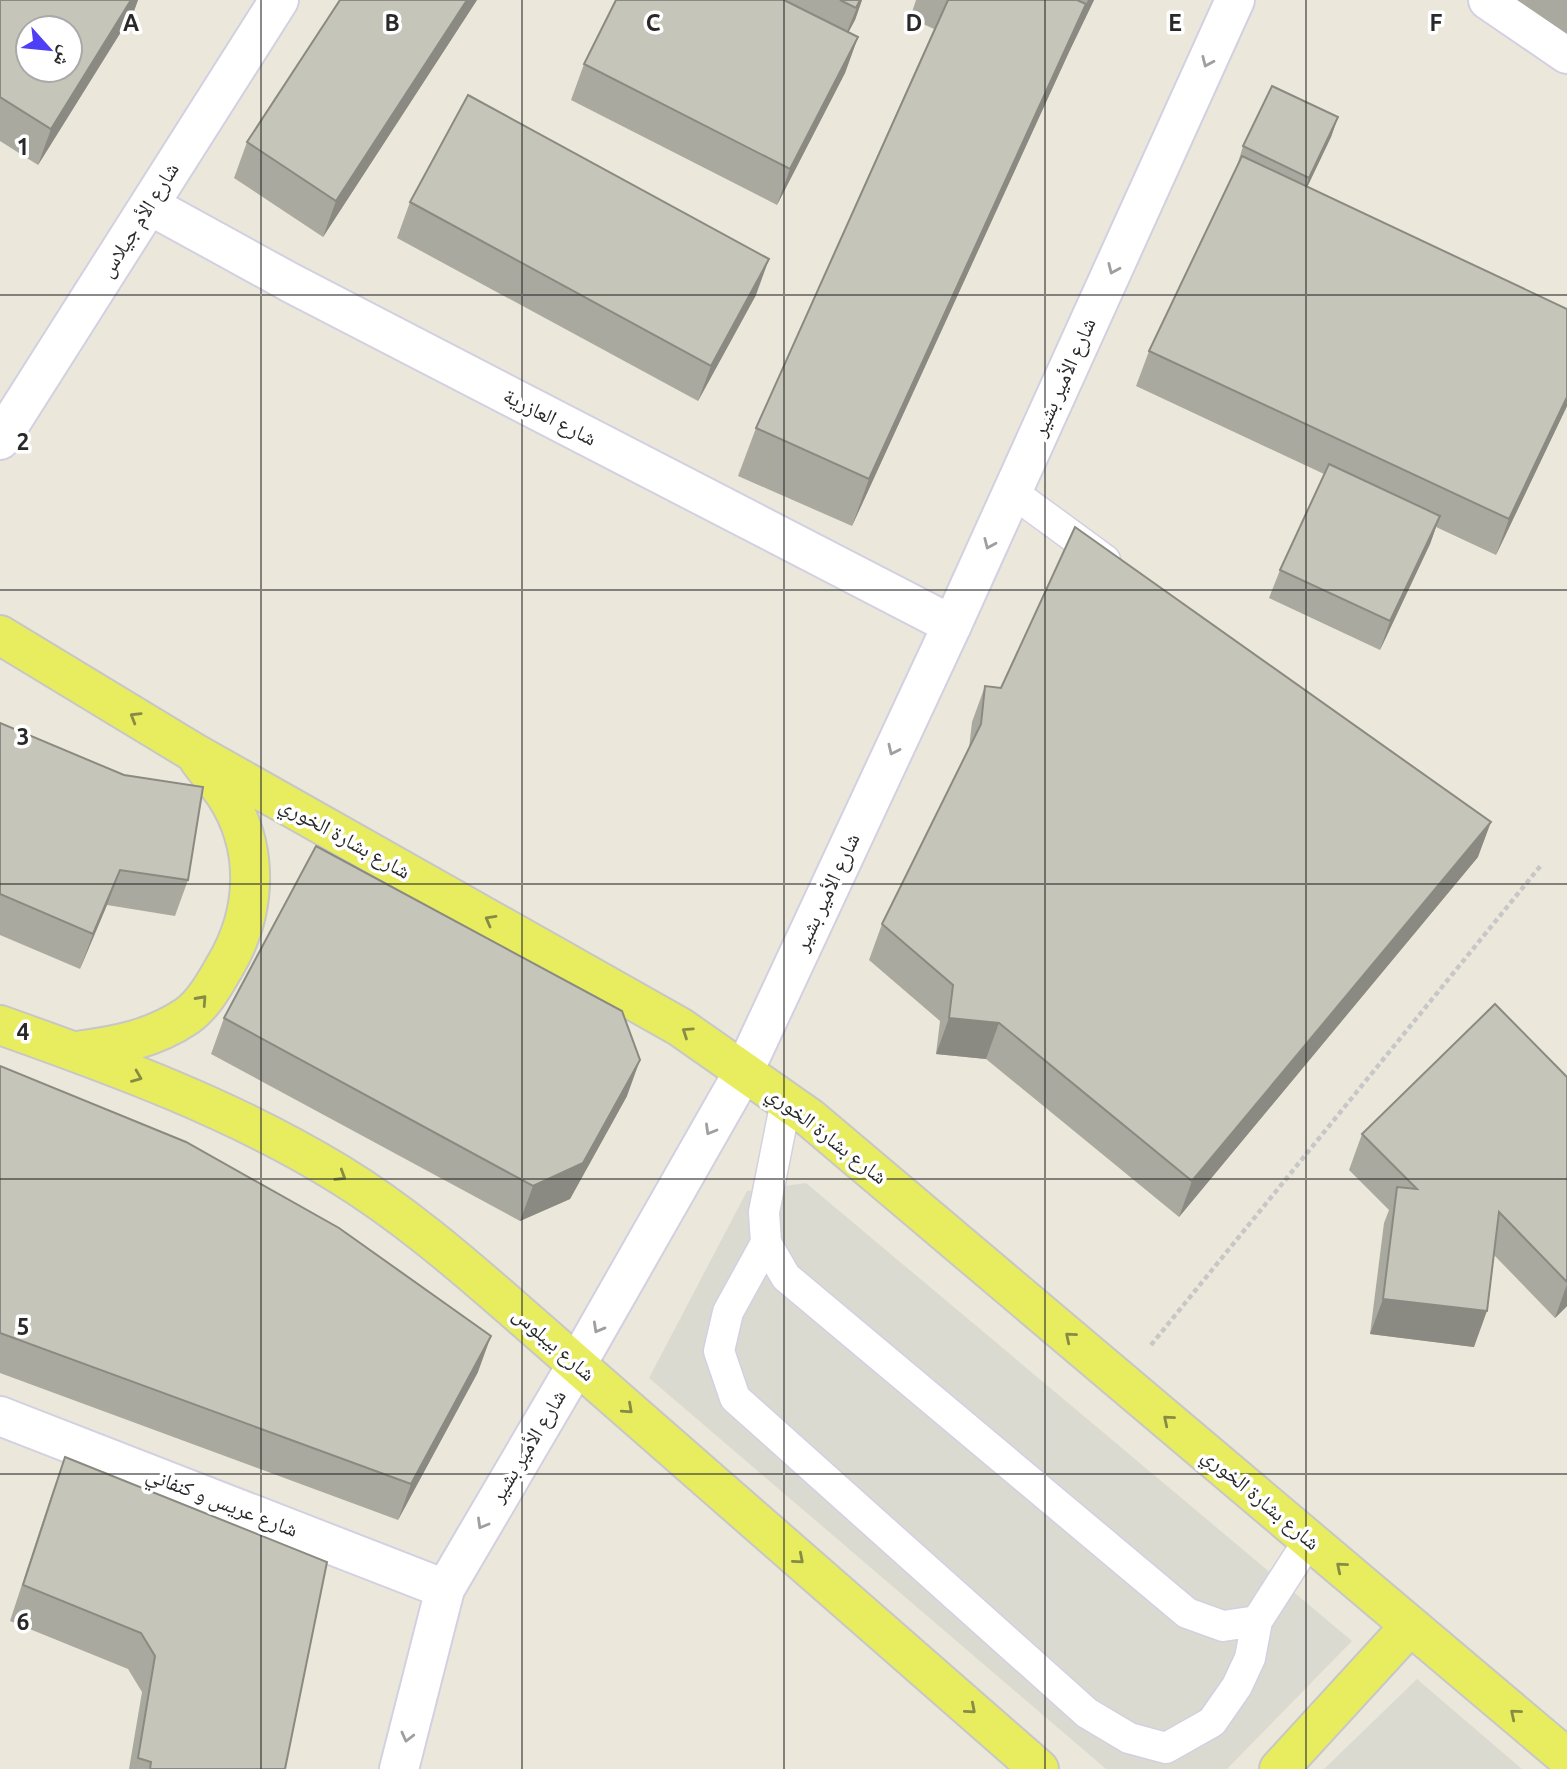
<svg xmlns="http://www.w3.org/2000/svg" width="1567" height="1769" font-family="Ubuntu,'Noto Naskh Arabic',sans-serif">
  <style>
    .plaza { fill: #dbdad1 }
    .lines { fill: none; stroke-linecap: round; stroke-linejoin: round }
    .lane-casing { stroke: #d2d0e1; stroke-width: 33 }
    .street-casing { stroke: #d2d0e1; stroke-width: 42 }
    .secondary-casing { stroke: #d2d0e1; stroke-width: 42 }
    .primary-casing { stroke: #c7c7c7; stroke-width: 42 }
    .path { stroke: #c7c7c7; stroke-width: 4.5; stroke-dasharray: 5 3.5; stroke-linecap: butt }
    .lane { stroke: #fff; stroke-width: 30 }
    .street { stroke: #fff; stroke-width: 38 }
    .secondary { stroke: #fff; stroke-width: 38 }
    .primary { stroke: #e7ed5e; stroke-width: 38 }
    .wall { fill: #aaa9a0 }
    .shaded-wall { fill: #8b8a82 }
    .building { fill: #c6c5ba; stroke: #8b8a82; stroke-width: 2; fill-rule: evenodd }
    .oneway { stroke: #9f9f9f }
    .oneway2 { stroke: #888b44 }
    .grid { fill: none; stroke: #292929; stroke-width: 2; stroke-opacity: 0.55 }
    .labels { text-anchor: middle; stroke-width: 7; stroke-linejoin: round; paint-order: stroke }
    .street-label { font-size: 21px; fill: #292929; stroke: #fff }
    .grid-label { font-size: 23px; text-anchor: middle; font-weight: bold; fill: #292929; stroke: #fff; stroke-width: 7; stroke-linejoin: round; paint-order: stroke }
  </style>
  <rect width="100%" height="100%" fill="#ebe8db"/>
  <path class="plaza" d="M 806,1183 L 1352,1641 L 1227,1769 L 1106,1769 L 649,1378 L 747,1191 Z
    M 1417,1679 L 1522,1769 L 1324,1769 Z"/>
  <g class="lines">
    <g class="lane-casing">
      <path id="lane" d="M 1012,492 L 1105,560
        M 786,1101 L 764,1212 L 766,1243 L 786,1277 L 1187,1613 L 1223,1626 L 1257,1621 L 1309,1540
        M 766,1243 L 728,1312 L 719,1351 L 735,1398 L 1087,1713 L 1129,1738 L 1166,1748 L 1212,1722 L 1237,1686 L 1250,1658 L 1257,1621"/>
    </g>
    <g class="street-casing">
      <path id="street" d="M 1488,0 L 1567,54
        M 149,205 L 291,283 L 952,625
        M 0,440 L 279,0
        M 0,1416 L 445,1589"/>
    </g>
    <g class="secondary-casing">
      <path id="secondary" d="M 399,1769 L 445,1589 L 577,1364 L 744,1071 L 952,625 L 1235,0"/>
    </g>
    <g class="primary-casing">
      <path id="primary" d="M 0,635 L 193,752 L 680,1027 L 810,1118 L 1567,1758
        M 0,1025 C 116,1066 233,1109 339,1174 C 401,1212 456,1259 511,1307 L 1039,1769
        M 76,1051 C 116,1046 153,1039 187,1016 C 204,1004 215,983 225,966 C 257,912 260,848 225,794 C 217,783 208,772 199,760
        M 1279,1769 L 1410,1626"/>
    </g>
    <path class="path" d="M 1151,1345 L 1542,864"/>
    <use href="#lane" class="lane"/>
    <use href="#street" class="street"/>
    <use href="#secondary" class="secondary"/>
    <use href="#primary" class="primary"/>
  </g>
  <path class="wall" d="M 0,0 L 138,0 L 134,11 L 38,165 L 0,141 Z
    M 477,0 L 323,237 L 234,178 L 247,142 Z
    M 616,0 L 862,0 L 855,20 L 848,33 L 858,37 L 845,73 L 777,205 L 571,100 L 584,64 Z
    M 916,0 L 1094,0 L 1069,52 L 852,526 L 738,476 L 756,428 L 934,29 L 910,18 Z
    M 1517,0 L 1567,0 L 1567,34 Z
    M 1338,117 L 1331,137 L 1307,187 L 1567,309 L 1567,406 L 1496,555 L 1436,527 L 1430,544 L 1380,650 L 1269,598 L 1280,570 L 1324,474 L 1136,386 L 1149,351 L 1237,166 L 1243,146 Z
    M 410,202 L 756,295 L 698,401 L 397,238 Z
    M 985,686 L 1478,857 L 1179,1217 L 986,1059 L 936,1054 L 940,1021 L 869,960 L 882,924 L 969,748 L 972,722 Z
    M 0,723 L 188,880 L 175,916 L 107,905 L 80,969 L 0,935 Z
    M 224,1018 L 627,1096 L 570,1199 L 520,1221 L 211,1054 Z
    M 0,1066 L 478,1372 L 398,1520 L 0,1373 Z
    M 1567,1077 L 1567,1306 L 1555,1318 L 1494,1255 L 1474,1347 L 1370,1334 L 1384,1223 L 1389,1210 L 1349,1170 L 1362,1134 Z
    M 65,1457 L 285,1769 L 129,1769 L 142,1692 L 128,1669 L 10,1621 L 52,1493 Z"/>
  <path class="shaded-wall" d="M 131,0 L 138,0 L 134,11 L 38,165 L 51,129 Z
    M 467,0 L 477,0 L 323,237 L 336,201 Z
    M 860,0 L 862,0 L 855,20 L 842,44 Z
    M 1088,0 L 1094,0 L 1069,52 L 852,526 L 869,479 Z
    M 858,37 L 845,73 L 777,205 L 790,169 Z
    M 1338,117 L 1331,137 L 1302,198 L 1309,178 Z
    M 769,259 L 756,295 L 698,401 L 711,366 Z
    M 1567,397 L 1567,406 L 1496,555 L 1509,519 Z
    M 1440,516 L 1430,544 L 1380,650 L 1390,621 Z
    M 1491,822 L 1478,857 L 1179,1217 L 1192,1181 Z
    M 120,870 L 107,905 L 80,969 L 93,934 Z
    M 949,1018 L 999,1023 L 986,1059 L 936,1054 Z
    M 640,1060 L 627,1096 L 570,1199 L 520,1221 L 533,1186 Z
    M 1567,1284 L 1567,1306 L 1555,1318 Z
    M 1383,1299 L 1487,1311 L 1474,1347 L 1370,1334 Z
    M 491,1336 L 478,1372 L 398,1520 L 411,1484 Z"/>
  <path class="building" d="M 0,0 L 131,0 L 51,129 L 0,97 ZM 28,28 L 70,28 L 70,70 L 28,70 Z
    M 340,0 L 467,0 L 336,201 L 247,142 Z
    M 616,0 L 784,0 L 858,37 L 790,169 L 584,64 Z
    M 840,0 L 860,0 L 856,8 Z
    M 948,0 L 1077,0 L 1086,4 L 869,479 L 756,428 Z
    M 1272,86 L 1338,117 L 1309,178 L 1243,146 Z
    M 468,95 L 769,259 L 711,366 L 410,202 Z
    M 1242,156 L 1567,309 L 1567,397 L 1509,519 L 1149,351 Z
    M 1329,464 L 1440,516 L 1390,621 L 1280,570 Z
    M 1075,527 L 1491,822 L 1192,1181 L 999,1023 L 949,1018 L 953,985 L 882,924 L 981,724 L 985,686 L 1001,688 Z
    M 0,723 L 124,775 L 203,787 L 188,880 L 120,870 L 93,934 L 0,894 Z
    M 316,846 L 622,1011 L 640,1060 L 583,1163 L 533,1186 L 224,1018 Z
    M 1495,1004 L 1567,1077 L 1567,1282 L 1499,1212 L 1487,1311 L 1383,1299 L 1397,1187 L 1417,1189 L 1362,1134 Z
    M 0,1066 L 186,1142 L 339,1228 L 491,1336 L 411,1484 L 0,1333 Z
    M 65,1457 L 327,1562 L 285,1769 L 150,1769 L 151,1762 L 138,1758 L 155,1656 L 141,1633 L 23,1585 Z"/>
  <defs><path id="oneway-chevron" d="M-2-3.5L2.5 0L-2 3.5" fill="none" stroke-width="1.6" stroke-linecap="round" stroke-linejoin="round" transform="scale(1.75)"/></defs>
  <g class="oneway">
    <use href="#oneway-chevron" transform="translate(1207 62) rotate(114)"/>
    <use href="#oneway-chevron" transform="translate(1113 269) rotate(114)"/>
    <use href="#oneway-chevron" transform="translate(989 544) rotate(114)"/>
    <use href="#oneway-chevron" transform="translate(893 750) rotate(115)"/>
    <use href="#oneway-chevron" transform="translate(710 1130) rotate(120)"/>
    <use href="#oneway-chevron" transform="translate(598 1328) rotate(119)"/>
    <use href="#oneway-chevron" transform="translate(482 1524) rotate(120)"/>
    <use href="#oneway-chevron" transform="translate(407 1737) rotate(104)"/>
  </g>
  <g class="oneway2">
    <use href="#oneway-chevron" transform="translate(135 717) rotate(-149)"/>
    <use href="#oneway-chevron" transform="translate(490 920) rotate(-151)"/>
    <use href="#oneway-chevron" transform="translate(202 1000) rotate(-48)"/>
    <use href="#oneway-chevron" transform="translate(687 1032) rotate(-146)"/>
    <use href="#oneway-chevron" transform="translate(137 1077) rotate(22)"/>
    <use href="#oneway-chevron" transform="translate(341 1176) rotate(32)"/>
    <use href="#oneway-chevron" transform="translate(1070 1337) rotate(-140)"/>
    <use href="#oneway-chevron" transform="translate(628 1409) rotate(42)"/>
    <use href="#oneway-chevron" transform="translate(1168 1420) rotate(-140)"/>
    <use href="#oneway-chevron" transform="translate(799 1559) rotate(41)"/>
    <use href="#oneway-chevron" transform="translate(1341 1567) rotate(-140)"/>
    <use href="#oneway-chevron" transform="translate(971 1709) rotate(41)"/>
    <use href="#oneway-chevron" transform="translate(1515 1714) rotate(-140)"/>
  </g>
  <path class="grid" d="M 261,0 L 261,1769M 522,0 L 522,1769M 784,0 L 784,1769M 1045,0 L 1045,1769M 1306,0 L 1306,1769M 0,295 L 1567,295M 0,590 L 1567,590M 0,884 L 1567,884M 0,1179 L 1567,1179M 0,1474 L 1567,1474"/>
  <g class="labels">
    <g class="street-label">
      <text transform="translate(139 220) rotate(-58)" y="7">شارع الأم جيلاس</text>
      <text transform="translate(1064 377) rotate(-66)" y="7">شارع الأمير بشير</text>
      <text transform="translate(550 417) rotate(27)" y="7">شارع العازرية</text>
      <text transform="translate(345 838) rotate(29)" y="7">شارع بشارة الخوري</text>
      <text transform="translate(827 892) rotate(-65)" y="7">شارع الأمير بشير</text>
      <text transform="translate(827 1135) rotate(38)" y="7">شارع بشارة الخوري</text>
      <text transform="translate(554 1344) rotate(41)" y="7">شارع بيبلوس</text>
      <text transform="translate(528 1446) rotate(-59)" y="7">شارع الأمير بشير</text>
      <text transform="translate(1261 1499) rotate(40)" y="7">شارع بشارة الخوري</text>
      <text transform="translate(222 1502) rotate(21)" y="7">شارع عريس و كنفاني</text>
    </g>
  </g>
  <g class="grid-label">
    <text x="131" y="31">A</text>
    <text x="392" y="31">B</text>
    <text x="653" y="31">C</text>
    <text x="914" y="31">D</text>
    <text x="1175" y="31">E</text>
    <text x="1436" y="31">F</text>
    <text x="23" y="155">1</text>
    <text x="23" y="450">2</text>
    <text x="23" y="745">3</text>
    <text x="23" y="1040">4</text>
    <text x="23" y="1335">5</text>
    <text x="23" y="1630">6</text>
  </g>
  <g transform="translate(49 49) rotate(117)"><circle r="33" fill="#ffffff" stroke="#a9a9a9" stroke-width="2"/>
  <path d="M0-5L12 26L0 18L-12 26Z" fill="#4e3ef5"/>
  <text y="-10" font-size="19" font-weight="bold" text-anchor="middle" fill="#292929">ش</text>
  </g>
</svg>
